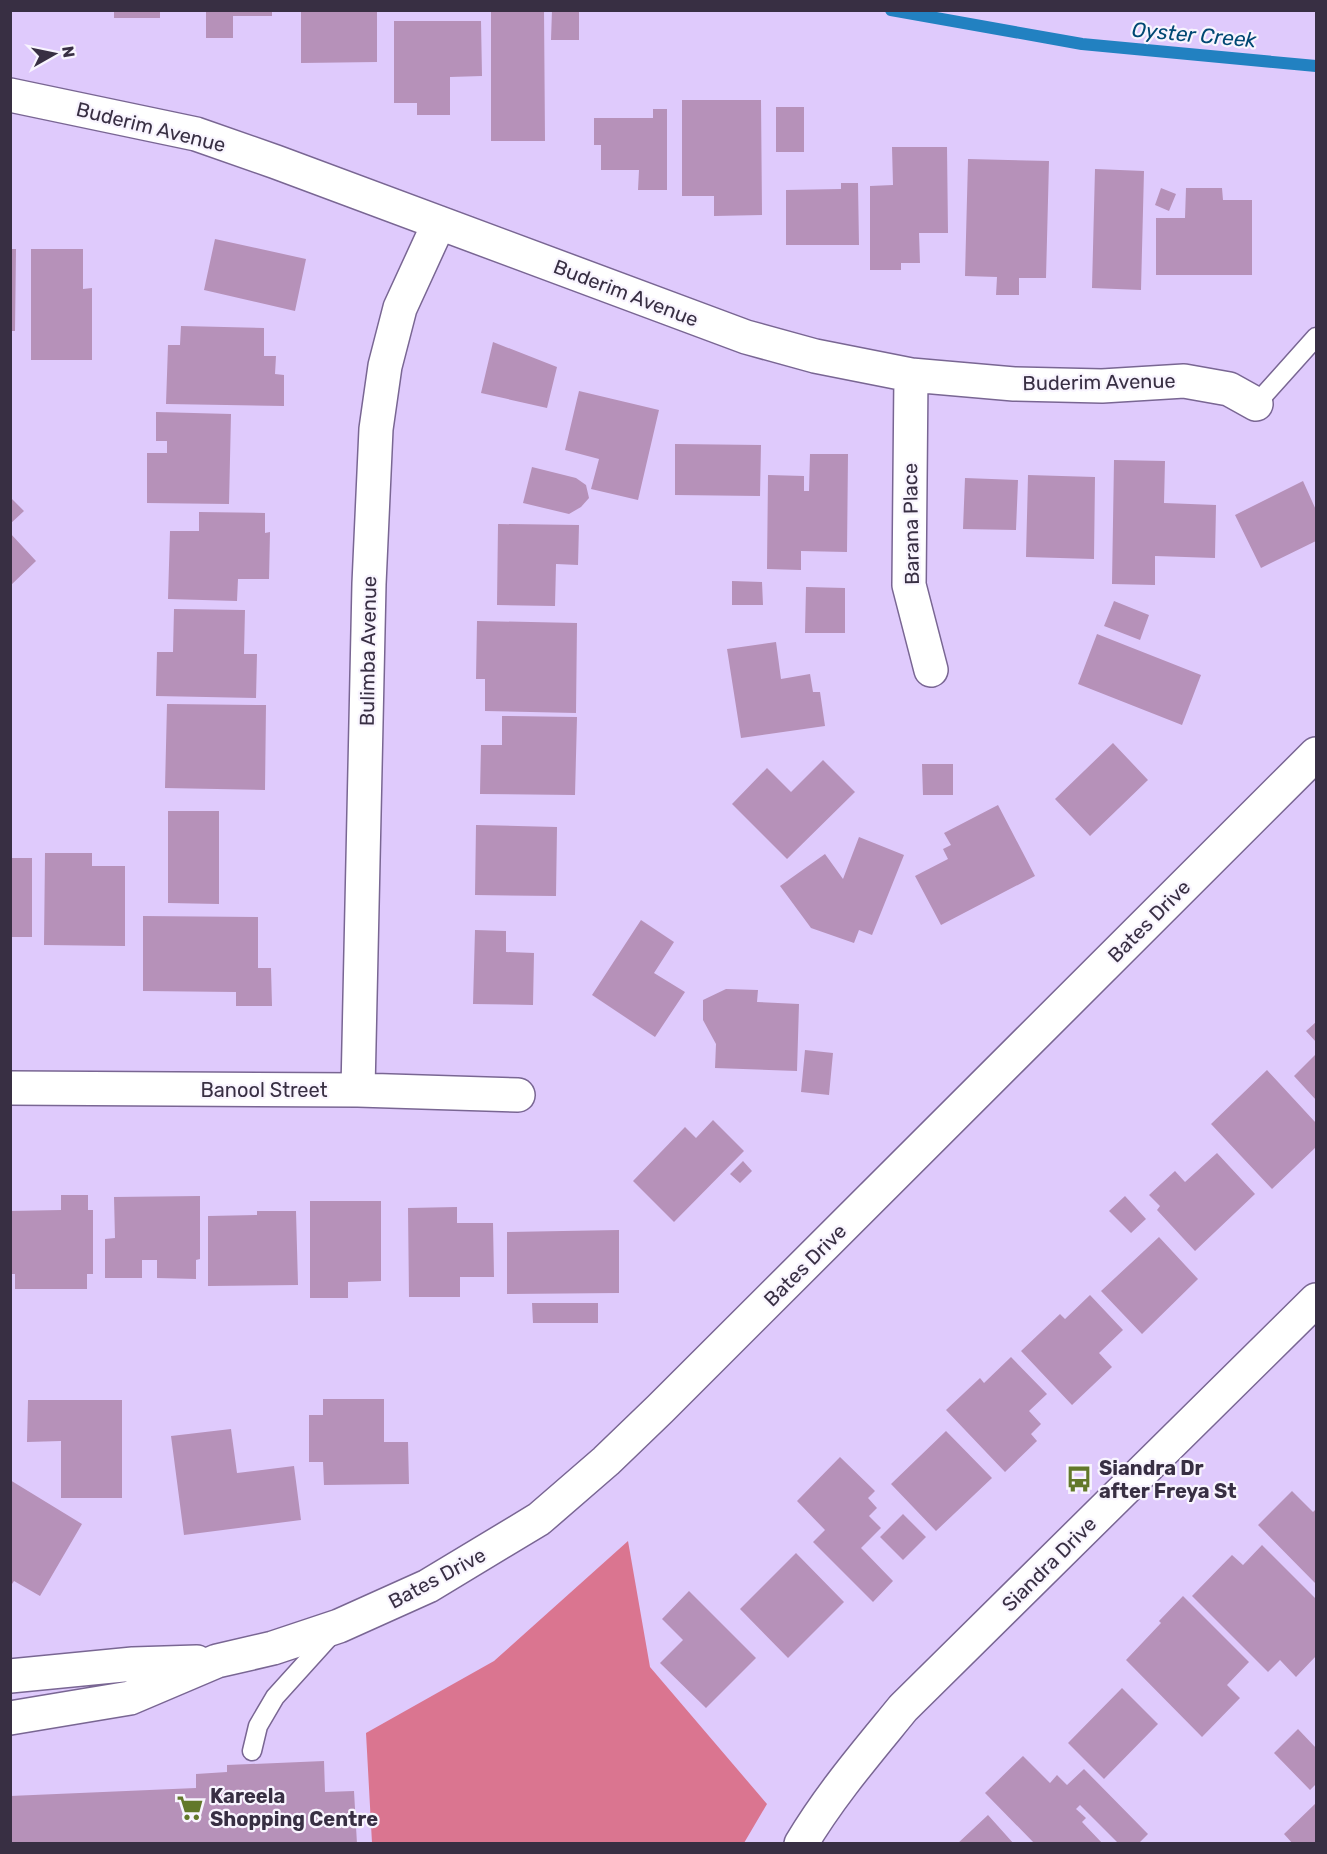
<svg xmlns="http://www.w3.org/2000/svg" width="1327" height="1854" font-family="Rubik,sans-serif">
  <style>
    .forest { fill: #da7590 }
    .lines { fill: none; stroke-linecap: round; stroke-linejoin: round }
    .stream { stroke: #2281c1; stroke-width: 12 }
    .building { fill: #b691b9 }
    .lane-casing { stroke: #796693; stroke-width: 21 }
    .street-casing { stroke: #796693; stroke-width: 36 }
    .secondary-casing { stroke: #796693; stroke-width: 36 }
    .lane { stroke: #fff; stroke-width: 18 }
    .street { stroke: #fff; stroke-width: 33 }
    .secondary { stroke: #fff; stroke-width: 33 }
    .labels { text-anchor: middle; stroke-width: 4.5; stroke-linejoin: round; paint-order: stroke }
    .street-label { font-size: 20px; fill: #382f43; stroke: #f8f4fe }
    .poi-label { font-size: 20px; font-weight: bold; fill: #382f43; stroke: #f8f4fe; text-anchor: start }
    .water-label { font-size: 21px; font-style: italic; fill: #004873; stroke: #f8f4fe }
  </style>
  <rect width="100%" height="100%" fill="#dfcafc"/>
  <path class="forest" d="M 628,1541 L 650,1667 L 767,1804 L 744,1843 L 372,1843 L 366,1733 L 494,1661 Z"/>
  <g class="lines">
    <path class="stream" d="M 891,10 L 1082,44 L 1316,66"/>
  </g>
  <path class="building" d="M 114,10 L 160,10 L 160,18 L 114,18 Z
    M 206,10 L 272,10 L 272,16 L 233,16 L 233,38 L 206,38 Z
    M 301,10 L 377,10 L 377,62 L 301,63 Z
    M 491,10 L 544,10 L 545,141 L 491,141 Z
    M 552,10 L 579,10 L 579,40 L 551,40 Z
    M 394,21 L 481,21 L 482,76 L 450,77 L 450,115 L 417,115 L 417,103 L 394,103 Z
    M 682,100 L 761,100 L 762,215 L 714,216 L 714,196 L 682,196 Z
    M 776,107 L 804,107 L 804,152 L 776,152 Z
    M 653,109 L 667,109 L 667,190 L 638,190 L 639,170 L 601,170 L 601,145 L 594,145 L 594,118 L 653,118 Z
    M 892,147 L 947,147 L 948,233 L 919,233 L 920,263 L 901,263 L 901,270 L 870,270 L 870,186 L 893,185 Z
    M 968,159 L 1049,161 L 1046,278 L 1019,278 L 1019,295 L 996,295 L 997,277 L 965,276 Z
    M 1095,169 L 1144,171 L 1141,290 L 1092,288 Z
    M 841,183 L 858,183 L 859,245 L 786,245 L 786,190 L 841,189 Z
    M 1161,188 L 1176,194 L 1169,211 L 1155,205 Z
    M 1186,188 L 1222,188 L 1223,200 L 1252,200 L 1252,275 L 1156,275 L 1156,218 L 1185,218 Z
    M 215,239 L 306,259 L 295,311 L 204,290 Z
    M 10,249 L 16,249 L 15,331 L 10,331 Z
    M 31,249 L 83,249 L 83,289 L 92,288 L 92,360 L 31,360 Z
    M 181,326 L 264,328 L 264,356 L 276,356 L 275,374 L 284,375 L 284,406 L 166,404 L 168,345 L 180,345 Z
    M 493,342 L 557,367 L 547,408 L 481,393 Z
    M 579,391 L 659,410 L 638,500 L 591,489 L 599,459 L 565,450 Z
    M 156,412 L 231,414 L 229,504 L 147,503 L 147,453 L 167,453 L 167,441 L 156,441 Z
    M 675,444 L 761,445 L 760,496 L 675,495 Z
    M 810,454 L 848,454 L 847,552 L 801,551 L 801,570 L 767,569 L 768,475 L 804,476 L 804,491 L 809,491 Z
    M 1114,460 L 1165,461 L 1164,503 L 1216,505 L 1215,558 L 1155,556 L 1155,585 L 1112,584 Z
    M 532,467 L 576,478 L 586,485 L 589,498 L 581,507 L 569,514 L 523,503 Z
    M 1028,475 L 1095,477 L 1094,559 L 1026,557 Z
    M 965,478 L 1018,480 L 1016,530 L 963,529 Z
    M 1303,481 L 1316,510 L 1316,541 L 1261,568 L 1235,515 Z
    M 10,497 L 24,511 L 10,524 Z
    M 199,512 L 265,513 L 265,533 L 270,532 L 269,579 L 238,579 L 237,601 L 168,599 L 170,531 L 199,531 Z
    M 498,524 L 579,525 L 578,565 L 556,564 L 555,606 L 497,605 Z
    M 10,533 L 36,561 L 10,586 Z
    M 732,581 L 762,582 L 763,605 L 732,605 Z
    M 806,587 L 845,588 L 845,633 L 805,633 Z
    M 1114,601 L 1149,615 L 1140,640 L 1104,626 Z
    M 174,609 L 245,610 L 244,654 L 257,654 L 256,698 L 156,696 L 157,652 L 173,652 Z
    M 477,621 L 577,623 L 576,713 L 485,711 L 485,679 L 476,679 Z
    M 1097,634 L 1201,675 L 1182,725 L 1078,684 Z
    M 776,642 L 781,679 L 810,674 L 813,692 L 820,692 L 825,726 L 741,738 L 727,649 Z
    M 167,704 L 266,705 L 265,790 L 165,788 Z
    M 502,716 L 577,717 L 575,795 L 480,794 L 481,745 L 502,745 Z
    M 1113,743 L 1148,780 L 1090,836 L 1055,799 Z
    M 823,760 L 855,792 L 787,859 L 732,804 L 767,768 L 791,792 Z
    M 922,764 L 953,764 L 953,795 L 923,795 Z
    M 998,805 L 1035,876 L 941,925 L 915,876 L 948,859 L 943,849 L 951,845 L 944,833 Z
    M 168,811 L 219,811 L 219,904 L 168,903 Z
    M 476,825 L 557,827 L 556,896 L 475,895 Z
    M 859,837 L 904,855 L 872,935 L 859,930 L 854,943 L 811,928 L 780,886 L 825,854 L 843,879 Z
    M 45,853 L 92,853 L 92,866 L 125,866 L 125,946 L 44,945 Z
    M 10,858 L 32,858 L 32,937 L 10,937 Z
    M 143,916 L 258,917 L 258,968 L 271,968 L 272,1006 L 236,1006 L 236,992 L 143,991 Z
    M 641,920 L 674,942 L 654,973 L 685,992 L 655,1037 L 592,995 Z
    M 475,930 L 506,931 L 506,952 L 534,953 L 533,1005 L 473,1004 Z
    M 726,989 L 758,990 L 757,1002 L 799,1004 L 797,1071 L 715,1068 L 716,1044 L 703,1020 L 703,1000 Z
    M 1316,1022 L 1316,1042 L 1306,1031 Z
    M 805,1050 L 833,1053 L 829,1095 L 801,1092 Z
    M 1316,1054 L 1316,1100 L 1294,1076 Z
    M 1267,1070 L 1316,1123 L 1316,1147 L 1272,1189 L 1211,1124 Z
    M 713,1120 L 744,1151 L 674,1222 L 633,1181 L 685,1127 L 696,1138 Z
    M 1217,1153 L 1255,1194 L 1195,1251 L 1157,1210 L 1160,1206 L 1149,1195 L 1175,1171 L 1185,1182 Z
    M 743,1161 L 752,1171 L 740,1183 L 730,1174 Z
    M 61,1195 L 88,1195 L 88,1210 L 93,1210 L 93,1274 L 87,1274 L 87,1289 L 15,1289 L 15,1274 L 10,1274 L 10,1211 L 61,1210 Z
    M 200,1196 L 200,1259 L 196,1260 L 196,1279 L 157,1278 L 157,1260 L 142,1260 L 142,1278 L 105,1278 L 105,1239 L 115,1238 L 114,1197 Z
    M 1125,1196 L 1146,1219 L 1131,1233 L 1109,1211 Z
    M 310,1201 L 381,1201 L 381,1281 L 348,1282 L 348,1298 L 310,1298 Z
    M 457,1207 L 457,1223 L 493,1223 L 494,1277 L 460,1277 L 460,1297 L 409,1297 L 408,1208 Z
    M 257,1211 L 296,1211 L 298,1285 L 208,1286 L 208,1216 L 257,1215 Z
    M 619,1230 L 619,1293 L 507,1294 L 507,1232 Z
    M 1159,1237 L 1198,1279 L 1142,1334 L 1101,1291 Z
    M 1090,1295 L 1123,1330 L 1099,1353 L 1112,1367 L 1072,1405 L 1021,1351 L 1060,1314 L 1065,1319 Z
    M 532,1303 L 598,1303 L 598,1323 L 533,1323 Z
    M 1011,1357 L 1047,1394 L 1029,1411 L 1041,1424 L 1031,1434 L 1037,1441 L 1005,1472 L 946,1410 L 980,1378 L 984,1383 Z
    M 323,1399 L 384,1399 L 384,1442 L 408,1442 L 409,1484 L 324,1485 L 323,1462 L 309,1462 L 309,1415 L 323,1415 Z
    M 28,1400 L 122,1400 L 122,1498 L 61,1498 L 61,1441 L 27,1442 Z
    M 231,1429 L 237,1473 L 294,1466 L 301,1520 L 184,1535 L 171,1436 Z
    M 946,1431 L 992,1478 L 936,1531 L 891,1484 Z
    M 840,1457 L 875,1491 L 868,1498 L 877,1508 L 869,1516 L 881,1528 L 861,1548 L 893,1581 L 873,1602 L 813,1542 L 825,1530 L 797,1501 Z
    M 10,1480 L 82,1524 L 40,1596 L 14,1581 L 10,1587 Z
    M 1292,1491 L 1313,1512 L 1316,1509 L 1316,1584 L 1258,1525 Z
    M 903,1514 L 926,1537 L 903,1560 L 880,1537 Z
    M 1262,1545 L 1316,1599 L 1316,1656 L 1296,1677 L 1280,1660 L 1268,1672 L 1192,1596 L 1232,1555 L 1243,1565 Z
    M 796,1553 L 844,1602 L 788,1658 L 740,1609 Z
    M 689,1591 L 756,1658 L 706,1708 L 660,1663 L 683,1640 L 662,1619 Z
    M 1183,1596 L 1249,1662 L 1227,1685 L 1240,1698 L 1202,1737 L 1126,1660 L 1161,1623 L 1159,1621 Z
    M 1122,1688 L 1158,1724 L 1104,1779 L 1068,1743 Z
    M 1298,1729 L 1316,1748 L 1316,1784 L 1310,1790 L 1274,1753 Z
    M 1023,1756 L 1050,1783 L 1057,1775 L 1067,1785 L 1084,1769 L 1148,1834 L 1138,1844 L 1119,1844 L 1080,1805 L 1076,1809 L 1086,1818 L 1082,1822 L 1103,1844 L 1035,1844 L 985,1793 Z
    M 324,1761 L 325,1792 L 354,1791 L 357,1844 L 10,1844 L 10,1796 L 196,1788 L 196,1774 L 227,1772 L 227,1765 Z
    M 1316,1803 L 1316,1844 L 1293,1844 L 1284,1834 Z
    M 988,1815 L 1014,1844 L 957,1844 Z"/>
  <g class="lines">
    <g class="lane-casing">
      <path id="lane" d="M 1256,404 L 1316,337
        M 252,1751 L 258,1726 L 275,1697 L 332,1634"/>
    </g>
    <g class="street-casing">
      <path id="street" d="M 10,95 L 196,134 L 276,162 L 746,337 L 815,356 L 911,375 L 1014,384 L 1102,386 L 1184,381 L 1229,389 L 1256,404
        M 911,375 L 909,585 L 931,670
        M 10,1088 L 358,1090 L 518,1095
        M 358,1090 L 369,584 L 376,429 L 385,366 L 400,308 L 439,223
        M 801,1844 C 830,1795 868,1751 903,1708 L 1316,1300"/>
    </g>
    <g class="secondary-casing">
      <path id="secondary" d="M 10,1676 L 133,1664 L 197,1662
        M 10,1718 L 130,1698 L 217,1661 L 273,1648 L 339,1626 L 428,1586 L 539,1519 L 606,1461 L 660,1409 L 1316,754"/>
    </g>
    <use href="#lane" class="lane"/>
    <use href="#street" class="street"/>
    <use href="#secondary" class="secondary"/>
  </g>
  <defs>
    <g id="bus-bare" transform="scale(2.07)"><path d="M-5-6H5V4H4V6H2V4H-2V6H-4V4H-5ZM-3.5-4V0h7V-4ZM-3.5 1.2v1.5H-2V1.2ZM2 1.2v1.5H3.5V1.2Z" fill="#62782a" stroke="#f8f4fe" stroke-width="2.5" paint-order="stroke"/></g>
    <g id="supermarket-bare" transform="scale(2.07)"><path d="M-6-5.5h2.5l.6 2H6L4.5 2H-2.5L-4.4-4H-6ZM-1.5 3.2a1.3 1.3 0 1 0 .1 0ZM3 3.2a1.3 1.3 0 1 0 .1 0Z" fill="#62782a" stroke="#f8f4fe" stroke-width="2.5" paint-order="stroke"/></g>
  </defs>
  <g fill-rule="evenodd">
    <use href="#bus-bare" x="1079" y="1479"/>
    <use href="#supermarket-bare" x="190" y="1808"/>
  </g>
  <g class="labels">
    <g class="street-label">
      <text transform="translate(151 127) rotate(14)" y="7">Buderim Avenue</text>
      <text transform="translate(626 293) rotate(21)" y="7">Buderim Avenue</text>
      <text transform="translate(1099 382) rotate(-1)" y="7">Buderim Avenue</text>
      <text transform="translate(911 524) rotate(-91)" y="7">Barana Place</text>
      <text transform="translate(368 651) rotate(-89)" y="7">Bulimba Avenue</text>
      <text transform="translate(1149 921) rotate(-45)" y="7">Bates Drive</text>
      <text x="264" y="1097">Banool Street</text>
      <text transform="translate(805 1265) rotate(-45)" y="7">Bates Drive</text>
      <text transform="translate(1049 1564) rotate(-45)" y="7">Siandra Drive</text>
      <text transform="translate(437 1578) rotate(-28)" y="7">Bates Drive</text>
    </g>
    <g class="poi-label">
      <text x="1099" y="1475">Siandra Dr<tspan x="1099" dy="23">after Freya St</tspan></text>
      <text x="210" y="1803">Kareela<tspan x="210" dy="23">Shopping Centre</tspan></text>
    </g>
    <g class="water-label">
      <text transform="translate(1194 35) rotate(5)" y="7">Oyster Creek</text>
    </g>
  </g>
  <rect width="1327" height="1854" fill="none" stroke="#382f43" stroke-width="24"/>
  <g transform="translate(54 54) rotate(81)" stroke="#f8f4fe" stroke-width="4.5" paint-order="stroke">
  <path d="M0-4.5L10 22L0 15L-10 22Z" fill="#382f43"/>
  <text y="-9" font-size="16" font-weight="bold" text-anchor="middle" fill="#382f43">N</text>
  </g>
</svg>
